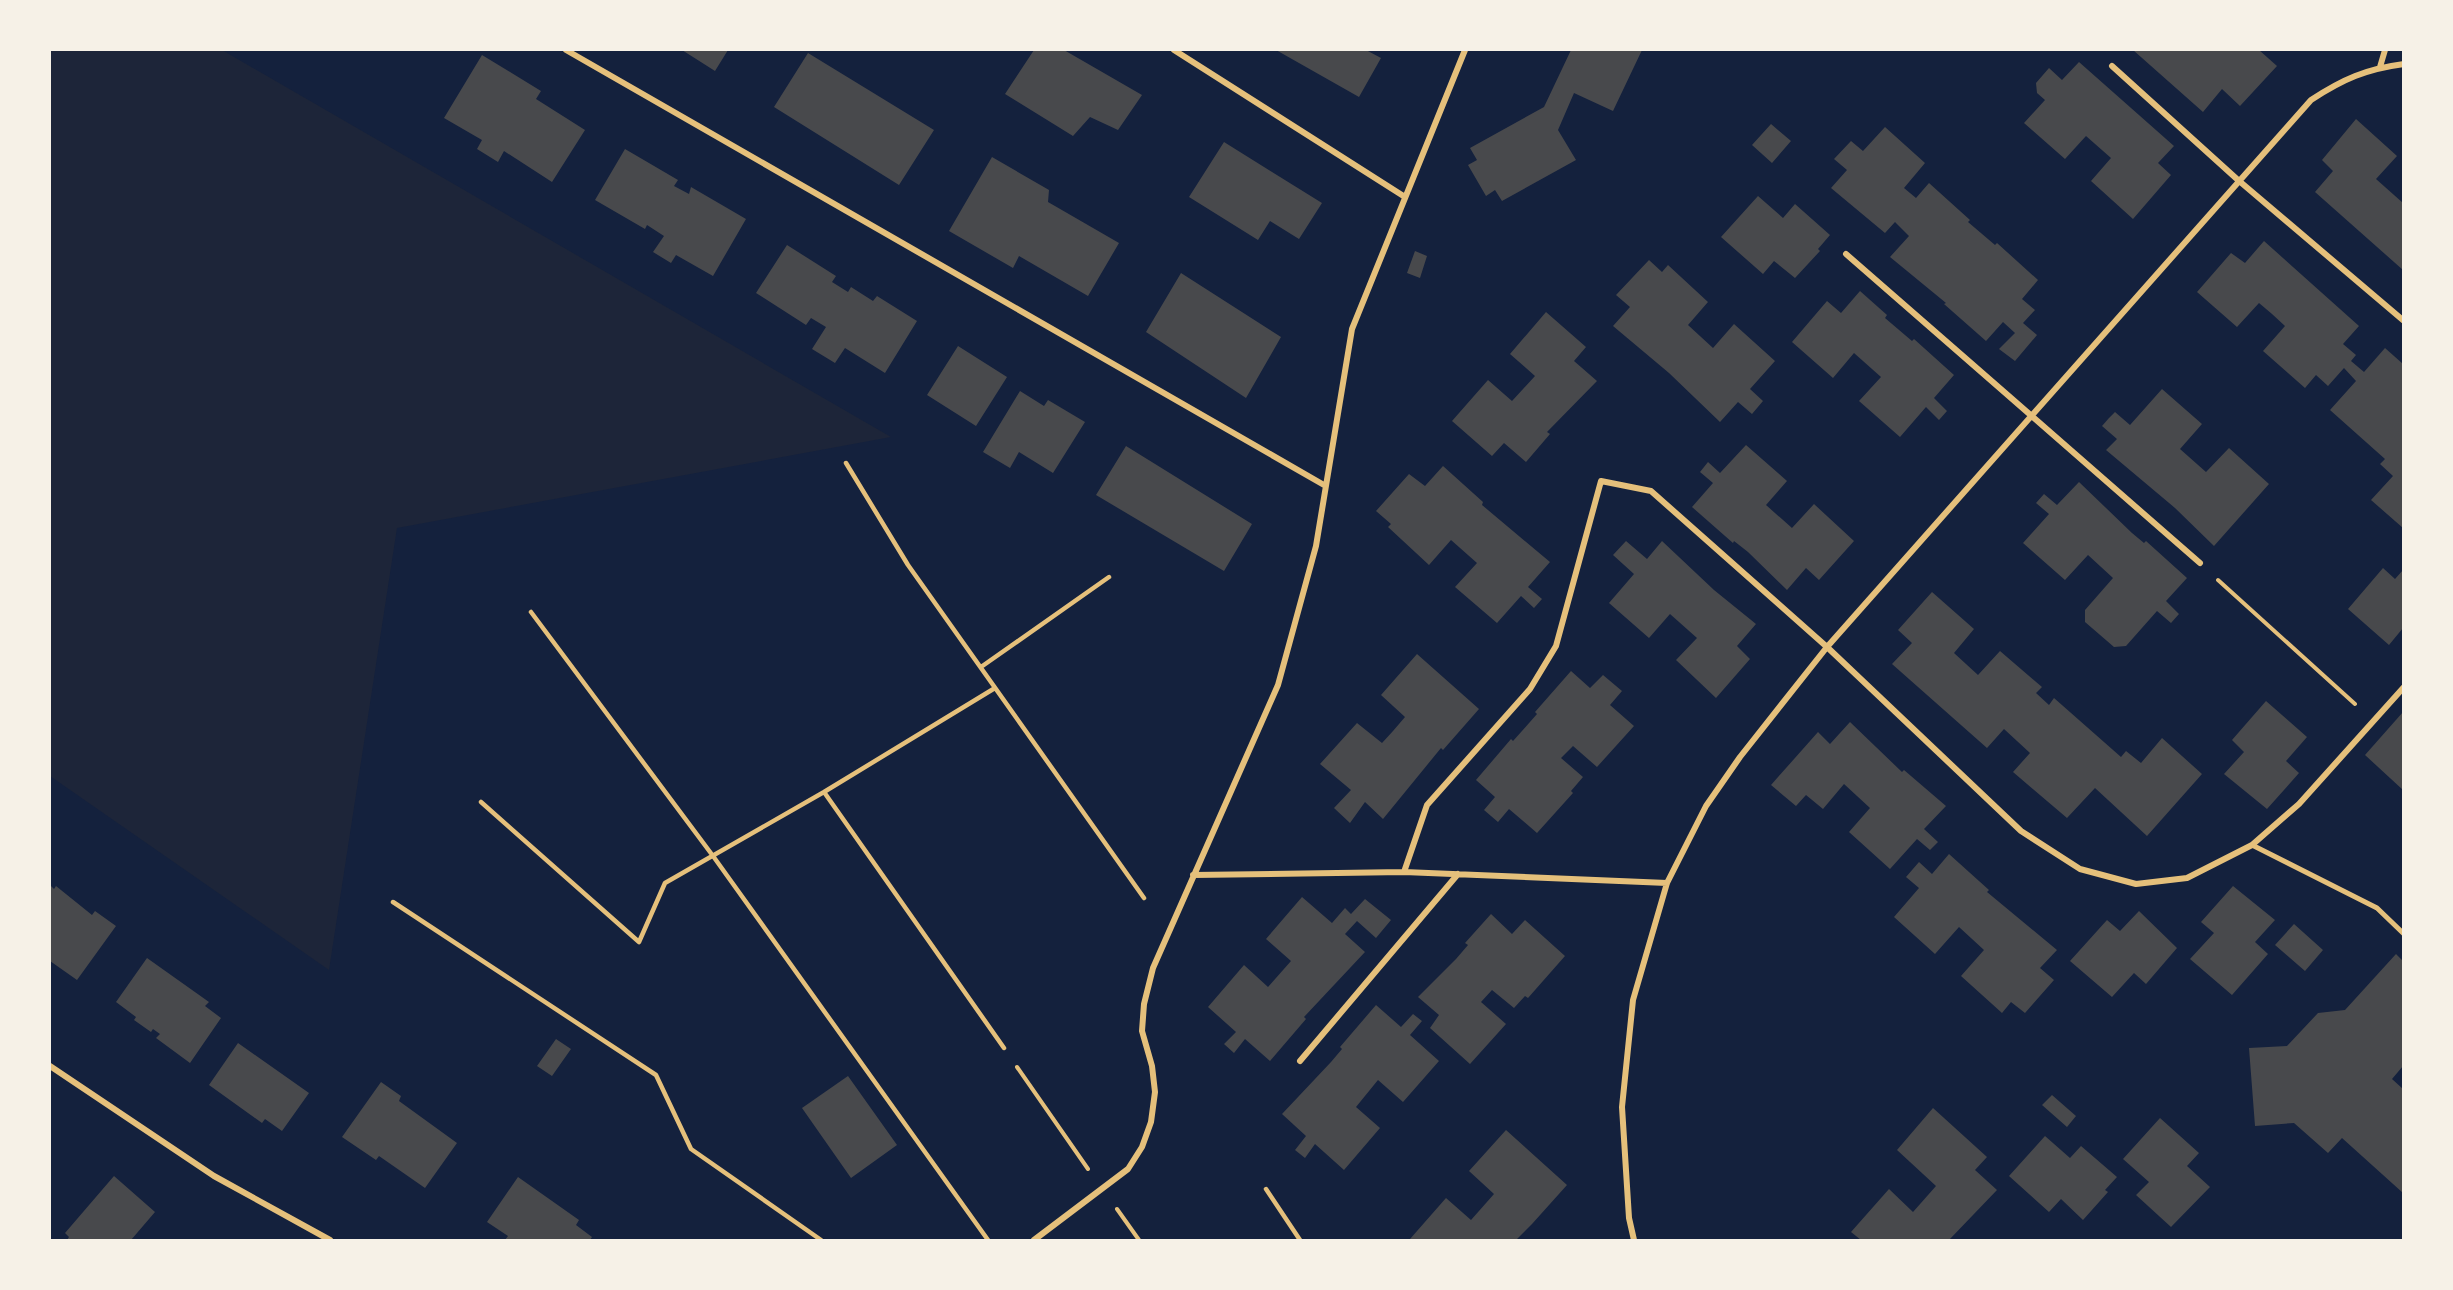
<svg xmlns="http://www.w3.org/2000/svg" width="2453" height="1290" font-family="'Golos Text',sans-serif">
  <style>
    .green { fill: #1d2539 }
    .building { fill: #48494c }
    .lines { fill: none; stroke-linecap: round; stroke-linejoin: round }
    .path { stroke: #e5c07b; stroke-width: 4 }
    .service { stroke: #e5c07b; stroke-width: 4.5 }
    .pedestrian { stroke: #e5c07b; stroke-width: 5 }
    .minor { stroke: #e5c07b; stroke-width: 6 }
  </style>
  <rect width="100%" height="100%" fill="#14213d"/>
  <path class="green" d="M 50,50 L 222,50 L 891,437 L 397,528 L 329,970 L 50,776 Z"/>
  <path class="building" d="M 682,50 L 728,50 L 715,71 Z
    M 1034,50 L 1064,50 L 1142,95 L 1118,130 L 1090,117 L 1073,136 L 1005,94 Z
    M 1276,50 L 1366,50 L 1381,58 L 1359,97 Z
    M 1571,50 L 1642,50 L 1613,111 L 1574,93 L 1558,130 L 1576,160 L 1502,201 L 1495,190 L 1486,196 L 1468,165 L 1477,160 L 1470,148 L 1544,107 Z
    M 2133,50 L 2259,50 L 2277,66 L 2240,106 L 2222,89 L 2203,112 Z
    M 808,53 L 934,130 L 899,185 L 774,107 Z
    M 482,55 L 541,91 L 536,99 L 585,130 L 552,182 L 504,151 L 498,162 L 477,149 L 482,140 L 444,118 Z
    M 2079,62 L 2174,146 L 2158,163 L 2171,175 L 2133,219 L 2091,181 L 2111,158 L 2086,136 L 2065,159 L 2024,123 L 2045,100 L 2037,93 L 2036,83 L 2049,68 L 2062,80 Z
    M 2356,119 L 2397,156 L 2376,179 L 2403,203 L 2403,270 L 2315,192 L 2333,171 L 2322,160 Z
    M 1771,124 L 1791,141 L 1772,163 L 1752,145 Z
    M 1885,127 L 1925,163 L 1904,188 L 1916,198 L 1929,183 L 1970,220 L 1968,222 L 1995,245 L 1997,243 L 2038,280 L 2022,299 L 2035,310 L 2023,323 L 2037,335 L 2015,361 L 1999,349 L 2015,333 L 2003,322 L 1986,341 L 1944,304 L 1946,303 L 1890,257 L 1909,236 L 1895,222 L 1885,233 L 1831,188 L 1847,170 L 1834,159 L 1851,141 L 1863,151 Z
    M 1224,142 L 1322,203 L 1299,239 L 1270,221 L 1258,240 L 1189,197 Z
    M 625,149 L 678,180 L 674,186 L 689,194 L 691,187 L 746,219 L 713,276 L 676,255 L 671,263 L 653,252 L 664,236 L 647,225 L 645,229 L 595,200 Z
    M 992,157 L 1049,190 L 1048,202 L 1119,243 L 1088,296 L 1019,256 L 1013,268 L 949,231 Z
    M 1758,196 L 1783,218 L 1795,204 L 1830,235 L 1818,249 L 1820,251 L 1795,278 L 1774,261 L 1763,274 L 1721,237 Z
    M 2264,241 L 2359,326 L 2343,344 L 2356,355 L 2351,361 L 2364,372 L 2385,348 L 2403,364 L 2403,528 L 2371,500 L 2393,476 L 2380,464 L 2385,459 L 2330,410 L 2356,381 L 2344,368 L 2328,386 L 2316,375 L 2305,388 L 2263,351 L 2285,326 L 2272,314 L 2259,303 L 2237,327 L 2197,292 L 2231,253 L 2245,263 Z
    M 787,245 L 836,276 L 832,282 L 848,292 L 851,287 L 873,301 L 877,296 L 917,321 L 885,373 L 845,348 L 835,363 L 812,349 L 826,327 L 811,318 L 806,325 L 756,293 Z
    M 1415,251 L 1427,256 L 1420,278 L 1407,273 Z
    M 1649,260 L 1662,272 L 1668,265 L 1708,302 L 1688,325 L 1713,348 L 1734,324 L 1775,361 L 1750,389 L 1763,401 L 1752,414 L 1738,402 L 1720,422 L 1669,373 L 1613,326 L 1630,307 L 1616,295 Z
    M 1181,273 L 1281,337 L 1246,398 L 1146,332 Z
    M 1860,291 L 1887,315 L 1885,318 L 1912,341 L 1914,339 L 1954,375 L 1934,398 L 1947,411 L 1939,420 L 1926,407 L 1900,437 L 1859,401 L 1881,377 L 1854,353 L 1833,378 L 1792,342 L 1827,301 L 1841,313 Z
    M 1546,312 L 1586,347 L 1574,361 L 1597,381 L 1547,432 L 1550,434 L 1526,462 L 1504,443 L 1492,456 L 1452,421 L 1488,380 L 1512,401 L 1535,376 L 1510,354 Z
    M 958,346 L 1007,377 L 976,426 L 927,395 Z
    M 2162,389 L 2202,424 L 2180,449 L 2206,472 L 2229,448 L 2269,484 L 2214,546 L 2175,508 L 2106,450 L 2117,439 L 2102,426 L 2109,418 L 2115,412 L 2130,425 Z
    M 1020,391 L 1044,406 L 1048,400 L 1085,422 L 1053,473 L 1019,452 L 1010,468 L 983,452 Z
    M 1746,445 L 1787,481 L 1766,505 L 1792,528 L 1814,504 L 1854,541 L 1819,580 L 1806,568 L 1787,590 L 1748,552 L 1734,541 L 1733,543 L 1692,507 L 1713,483 L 1700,472 L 1708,462 L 1720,473 Z
    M 1126,446 L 1252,524 L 1224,571 L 1096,495 Z
    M 1443,466 L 1483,502 L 1482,505 L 1550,562 L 1528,587 L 1542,599 L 1534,608 L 1521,596 L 1497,623 L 1455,587 L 1477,563 L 1451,540 L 1429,565 L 1388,527 L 1391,524 L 1376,511 L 1409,474 L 1425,486 Z
    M 2079,482 L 2132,533 L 2144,543 L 2146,541 L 2187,578 L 2166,601 L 2179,614 L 2171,623 L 2157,611 L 2126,646 L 2114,647 L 2085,622 L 2085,610 L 2113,578 L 2088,555 L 2065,580 L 2023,543 L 2049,514 L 2036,503 L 2044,494 L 2057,505 Z
    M 1626,541 L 1647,559 L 1662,541 L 1714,590 L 1756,624 L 1737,646 L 1750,659 L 1716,698 L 1676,660 L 1697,638 L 1670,614 L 1649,638 L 1609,603 L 1634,574 L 1613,555 Z
    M 2383,568 L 2395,579 L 2403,570 L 2403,628 L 2389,645 L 2348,609 Z
    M 1932,592 L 1974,629 L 1954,653 L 1978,675 L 2000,651 L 2042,687 L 2036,693 L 2049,705 L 2054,698 L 2121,757 L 2126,751 L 2141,763 L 2162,738 L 2202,774 L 2147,836 L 2095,788 L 2067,818 L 2013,772 L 2030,753 L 2004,729 L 1987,748 L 1892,664 L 1912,643 L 1898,630 Z
    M 1417,654 L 1479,709 L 1443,750 L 1441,748 L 1383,819 L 1365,802 L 1350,823 L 1334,808 L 1351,790 L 1320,764 L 1357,723 L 1382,743 L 1393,731 L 1405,717 L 1381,695 Z
    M 1571,671 L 1590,688 L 1603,675 L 1622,691 L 1610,705 L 1634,726 L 1597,767 L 1573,746 L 1561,758 L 1583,777 L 1571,791 L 1573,793 L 1537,833 L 1509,809 L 1498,822 L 1484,810 L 1495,797 L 1476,780 L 1511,739 L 1513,741 L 1537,714 L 1535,712 Z
    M 2266,701 L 2307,737 L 2286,761 L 2299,773 L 2267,809 L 2224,774 L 2244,752 L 2232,740 Z
    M 2403,712 L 2403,790 L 2365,755 Z
    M 1850,722 L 1902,772 L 1904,770 L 1946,806 L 1924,829 L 1938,842 L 1930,850 L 1917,839 L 1890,869 L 1849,832 L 1870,808 L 1844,784 L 1823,809 L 1806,795 L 1796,806 L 1771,785 L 1818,732 L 1830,744 Z
    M 1949,854 L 1989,890 L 1987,892 L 2057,950 L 2040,968 L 2054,980 L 2025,1013 L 2011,1002 L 2002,1013 L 1961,976 L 1984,950 L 1959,927 L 1935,954 L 1894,917 L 1919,888 L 1906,877 L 1919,862 L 1932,874 Z
    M 50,885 L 54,889 L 56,886 L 92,915 L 95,911 L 116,926 L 77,980 L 50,961 Z
    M 2233,886 L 2275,920 L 2255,942 L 2268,954 L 2232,995 L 2190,959 L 2214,933 L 2201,922 Z
    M 1302,897 L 1332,923 L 1345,908 L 1351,914 L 1365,899 L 1391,920 L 1376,938 L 1357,921 L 1345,934 L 1365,952 L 1304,1017 L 1306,1019 L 1270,1061 L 1245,1039 L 1234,1053 L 1224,1044 L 1236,1032 L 1208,1007 L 1244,965 L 1268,987 L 1291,961 L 1266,939 Z
    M 2139,911 L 2177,948 L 2146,984 L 2134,973 L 2112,997 L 2070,961 L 2107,920 L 2120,931 Z
    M 1491,914 L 1512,934 L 1525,920 L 1565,956 L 1528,998 L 1525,996 L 1514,1008 L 1492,990 L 1481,1002 L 1506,1024 L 1470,1064 L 1430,1028 L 1439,1015 L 1418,997 L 1456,959 L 1468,945 L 1465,943 Z
    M 2294,924 L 2323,950 L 2305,971 L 2275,945 Z
    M 2396,954 L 2403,961 L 2403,1066 L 2392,1079 L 2403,1089 L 2403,1193 L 2342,1138 L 2328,1153 L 2294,1123 L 2255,1126 L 2249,1048 L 2287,1046 L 2318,1013 L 2345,1010 Z
    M 147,958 L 209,1002 L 205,1006 L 221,1018 L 190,1063 L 156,1038 L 160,1034 L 153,1029 L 151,1032 L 134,1020 L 136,1017 L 116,1002 Z
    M 1376,1005 L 1401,1027 L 1413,1014 L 1422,1021 L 1410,1035 L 1439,1061 L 1403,1102 L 1378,1080 L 1356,1107 L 1380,1128 L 1344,1170 L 1315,1144 L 1305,1158 L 1295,1150 L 1306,1136 L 1282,1114 L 1331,1062 L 1342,1049 L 1340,1047 Z
    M 556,1039 L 571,1049 L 552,1076 L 537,1066 Z
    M 238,1043 L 309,1093 L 282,1131 L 265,1119 L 262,1123 L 209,1085 Z
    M 848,1076 L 897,1145 L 851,1178 L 802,1108 Z
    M 381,1082 L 401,1096 L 399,1101 L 457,1143 L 425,1188 L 379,1156 L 376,1160 L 342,1137 Z
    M 2052,1095 L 2076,1116 L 2067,1127 L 2042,1105 Z
    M 1933,1108 L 1987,1157 L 1975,1170 L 1997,1190 L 1949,1240 L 1861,1240 L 1851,1232 L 1889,1189 L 1913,1212 L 1936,1186 L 1897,1150 Z
    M 2160,1118 L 2199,1153 L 2187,1166 L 2210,1187 L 2171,1227 L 2136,1195 L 2149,1182 L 2123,1159 Z
    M 1506,1130 L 1567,1185 L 1532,1224 L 1516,1240 L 1410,1239 L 1446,1198 L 1471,1220 L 1494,1194 L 1469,1171 Z
    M 2045,1136 L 2070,1158 L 2081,1146 L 2117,1177 L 2105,1190 L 2108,1192 L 2083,1220 L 2061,1199 L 2049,1212 L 2009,1176 Z
    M 114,1176 L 155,1212 L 131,1240 L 67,1240 L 69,1237 L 65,1233 Z
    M 518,1177 L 579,1220 L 576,1225 L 592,1237 L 590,1240 L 505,1240 L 508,1236 L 487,1222 Z"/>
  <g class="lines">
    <path class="path" d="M 2218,580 L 2355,704
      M 1017,1067 L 1088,1169
      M 1117,1209 L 1139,1240"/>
    <path class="service" d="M 846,463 L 908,565 L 1144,898
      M 531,612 L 713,856 L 988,1240
      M 981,667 L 1109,577
      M 824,792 L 1004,1048
      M 481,802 L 639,942 L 665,883 L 824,792 L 995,688
      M 393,902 L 656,1075 L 691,1149 L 821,1240
      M 1266,1189 L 1300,1240"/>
    <path class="pedestrian" d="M 2252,845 L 2377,908 L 2404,934"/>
    <path class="minor" d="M 566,50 L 1324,485
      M 1174,50 L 1405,197
      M 2112,66 L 2238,180 L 2404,321
      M 2380,67 L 2385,50
      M 1846,254 L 2200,563
      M 1404,872 L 1427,805 L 1530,689 L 1556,646 L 1601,481 L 1651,491 L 1827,647 L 2021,831 L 2080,869 L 2136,884 L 2187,878 L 2252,845 L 2299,804 L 2404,687
      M 1193,875 L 1404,872 L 1667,883
      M 1300,1061 L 1458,874
      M 50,1066 L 214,1176 L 330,1240
      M 1034,1240 L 1128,1169 L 1142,1147 L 1151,1122 L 1155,1092 L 1152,1066 L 1142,1031 L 1144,1004 L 1153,968 L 1278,685 L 1316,546 L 1352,329 L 1465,50
      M 1634,1240 L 1629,1218 L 1622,1107 L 1633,1000 L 1667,883 L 1706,806 L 1740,757 L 1827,647 L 2311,100 C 2343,79 2366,69 2404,64"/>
  </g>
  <rect width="2453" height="1290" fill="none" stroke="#f6f1e7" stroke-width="102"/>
</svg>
